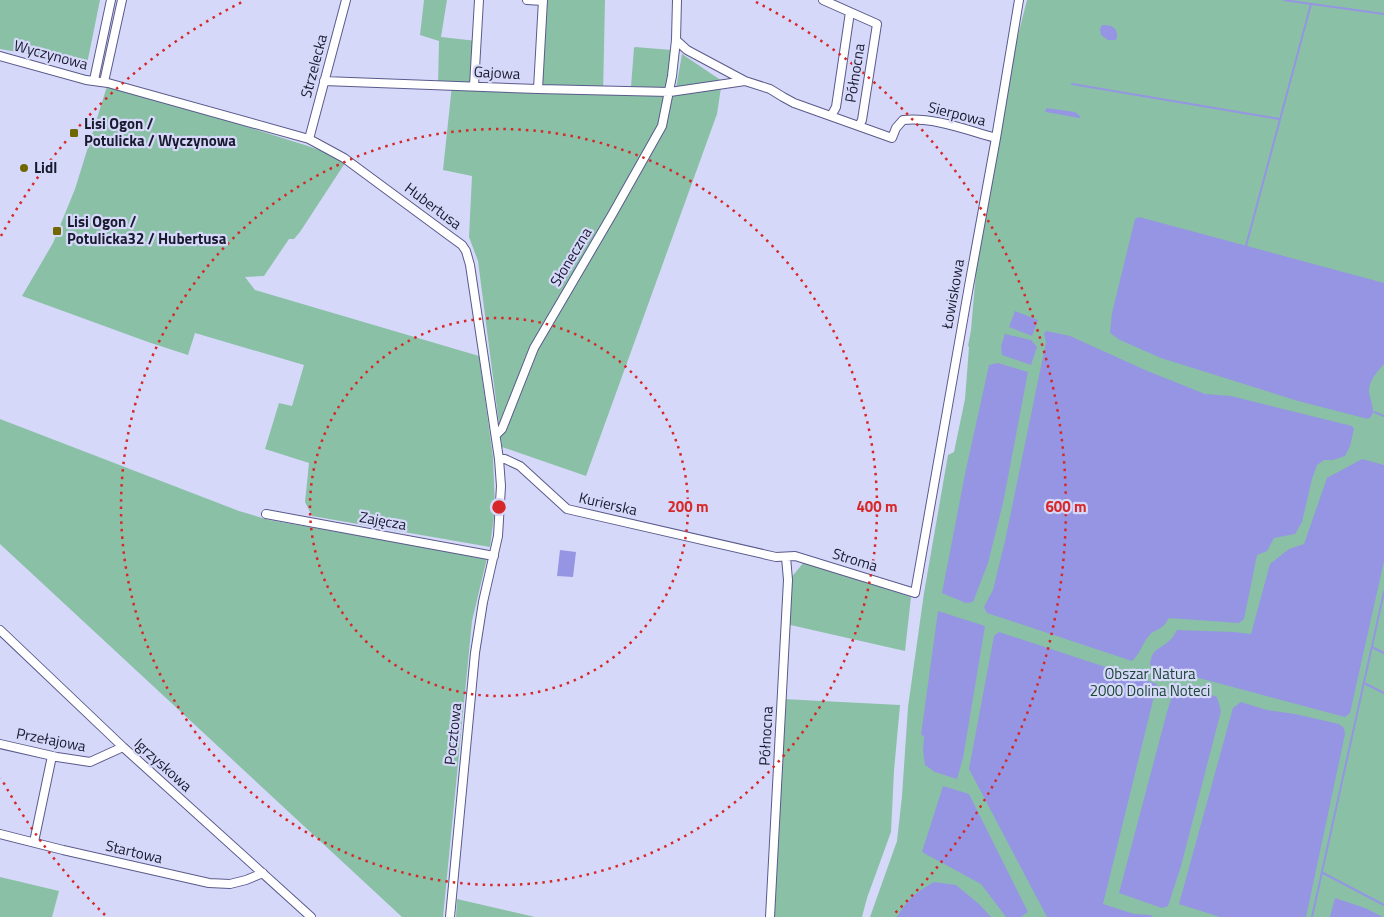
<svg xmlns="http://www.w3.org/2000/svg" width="1384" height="917" font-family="'Titillium Web',sans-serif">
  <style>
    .green { fill: #8ac0a6 }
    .water { fill: #9595e3 }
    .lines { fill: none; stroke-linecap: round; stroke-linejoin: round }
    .stream { stroke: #9595e3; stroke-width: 2 }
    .minor-casing { stroke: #5a5a8c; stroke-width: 10 }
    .minor { stroke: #fff; stroke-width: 8 }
    .ring { fill: none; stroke: #d62828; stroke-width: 2.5; stroke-dasharray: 2.5 5 }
    .poi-dot { fill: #716700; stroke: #d6d8fa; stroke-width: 2 }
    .labels { text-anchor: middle; stroke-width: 4.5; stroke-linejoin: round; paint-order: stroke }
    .street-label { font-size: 15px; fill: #1a1a2f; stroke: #d6d8fa }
    .poi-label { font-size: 15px; font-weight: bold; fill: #1a1a2f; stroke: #d6d8fa; text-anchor: start }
    .park-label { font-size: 15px; fill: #1c4634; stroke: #d6d8fa }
    .centre { fill: #d62828; stroke: #d6d8fa; stroke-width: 2.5 }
    .ring-label { font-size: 15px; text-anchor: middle; font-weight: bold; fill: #d62828; stroke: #d6d8fa; stroke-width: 4.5; stroke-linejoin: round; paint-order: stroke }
  </style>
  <rect width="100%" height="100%" fill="#d6d8fa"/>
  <path class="green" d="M 0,0 L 100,0 L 87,64 L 0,49 Z
    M 424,0 L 447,0 L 441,37 L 477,41 L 474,86 L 539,91 L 541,42 L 548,0 L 605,0 L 603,95 L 675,94 L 682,54 L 722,81 L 717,114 L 586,476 L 502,447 L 478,261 L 469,237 L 472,176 L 443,170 L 452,85 L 438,85 L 439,41 L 420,35 Z
    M 1027,0 L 1384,0 L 1384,917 L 870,917 L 897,841 L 902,796 L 908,707 L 924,593 L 948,455 L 954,452 L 965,399 L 969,347 L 968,346 L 971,330 L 976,272 L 1000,106 Z
    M 635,47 L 672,50 L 669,85 L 666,89 L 633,88 L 631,87 L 634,48 Z
    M 108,83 L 308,146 L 347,160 L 300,232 L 294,239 L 289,239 L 264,276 L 245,277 L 255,290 L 479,356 L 493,457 L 495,508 L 490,547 L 312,516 L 305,502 L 309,463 L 265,449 L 279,403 L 292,406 L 304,365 L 195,333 L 188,355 L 148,342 L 22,296 L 53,243 L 75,189 Z
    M 0,419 L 239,511 L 269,520 L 487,558 L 472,621 L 443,917 L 402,917 L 0,544 Z
    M 804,562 L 911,597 L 905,651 L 786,624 L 790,579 Z
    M 783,699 L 900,705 L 894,771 L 891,832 L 867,898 L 862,917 L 773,917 Z
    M 0,877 L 59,891 L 52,917 L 0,917 Z
    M 457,899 L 535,917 L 456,917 Z"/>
  <path class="water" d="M 1102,25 C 1112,24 1120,29 1116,40 L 1108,40 L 1101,35 L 1100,29 Z
    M 1047,108 L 1075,112 L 1081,117 L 1079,118 L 1046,112 L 1045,111 Z
    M 1139,217 L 1384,283 L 1384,364 C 1377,372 1371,378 1369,389 C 1368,399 1379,412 1368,419 L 1298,401 L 1161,358 L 1120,340 L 1110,333 L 1112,313 L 1135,219 Z
    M 1015,311 L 1038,320 L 1032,336 L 1009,327 Z
    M 1046,331 L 1070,336 L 1145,370 L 1205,394 L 1231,396 L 1352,426 L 1354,429 L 1350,446 L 1345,456 L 1333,460 L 1324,460 L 1317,465 L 1312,479 L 1302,522 L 1295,534 L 1274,538 L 1267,551 L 1257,555 L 1244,619 L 1239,623 L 1169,618 C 1167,621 1164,626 1161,628 C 1156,631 1152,631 1148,637 C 1142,644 1140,654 1132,661 L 987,613 L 984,607 L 993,590 L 1005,541 L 1046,342 L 1044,334 Z
    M 1005,334 L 1031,340 L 1037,347 L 1031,365 L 1002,355 L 1001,346 Z
    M 998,363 L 1028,372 L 1003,503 L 988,563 L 973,602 L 966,603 L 942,593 L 965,474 L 989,365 Z
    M 1362,459 L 1384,465 L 1384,561 L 1350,713 L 1345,717 L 1150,665 C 1152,647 1159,651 1170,640 C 1173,638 1175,633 1177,630 L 1233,632 L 1251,634 L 1270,564 L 1289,549 L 1304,544 L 1327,478 Z
    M 560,550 L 576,552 L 573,577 L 557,576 Z
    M 938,611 L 985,626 L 963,758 L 957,779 L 935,772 L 925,765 L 923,751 L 924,736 L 921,735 Z
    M 999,632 L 1157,684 L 1103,904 L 1134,914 L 1151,915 L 1153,917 L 1047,917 L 969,769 L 994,636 Z
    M 1184,690 L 1202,691 L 1217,697 L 1221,711 L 1181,866 L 1168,906 L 1162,908 L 1119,893 L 1167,712 L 1173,693 Z
    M 1241,702 L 1267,710 L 1295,714 L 1339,724 L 1344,728 L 1345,734 L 1306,917 L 1220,917 L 1179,904 L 1233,708 Z
    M 943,786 L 969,794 L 1028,912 L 1021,917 L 1006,917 L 981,884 L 922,852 Z
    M 934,882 L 956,885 L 979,904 L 991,917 L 897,917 C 908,899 916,892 934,882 Z
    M 1335,898 L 1365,908 L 1383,917 L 1330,917 Z"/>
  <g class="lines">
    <path class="stream" d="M 1312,4 L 1384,14
      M 1072,84 L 1279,119
      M 1246,246 L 1311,4 L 1284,0
      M 1374,412 L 1384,416
      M 1372,647 L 1384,653
      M 1364,683 L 1384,693
      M 1323,873 L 1384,905
      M 1312,917 L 1384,592"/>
    <g class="minor-casing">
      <path id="minor" d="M 527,0 L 543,1
        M 823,0 L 877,24 L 862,120 L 859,126
        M 676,40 L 687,50 L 745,81
        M 0,56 L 86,80 L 108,83 L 309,139 L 344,158 L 451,237 L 462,245 L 466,251 L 470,265 L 499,459 L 501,486 L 498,536 L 483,602 L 475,653 L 450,917
        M 94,80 L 111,0
        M 324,81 L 538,89 L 670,92 L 745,81 L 770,89 L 783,97 L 794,103 L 892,138 L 896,128 L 903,120 C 935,117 966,130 996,138
        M 104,82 L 122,0
        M 474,86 L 479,0
        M 538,89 L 543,0
        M 831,116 L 836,107 L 850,12
        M 309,139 L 346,0
        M 496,435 L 502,429 L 534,348 L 613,213 L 662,126 L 672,76 L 676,40 L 677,0
        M 499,459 L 505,459 L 520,466 L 567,509 L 776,557 L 795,556 L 915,593 L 969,286 L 996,138 L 1019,0
        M 266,514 L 494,556
        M 0,630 L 123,747 L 311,917
        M 0,744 L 57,757 L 90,762 L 123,747
        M 0,834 L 63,850 L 209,883 L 230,884 L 246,880 L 263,873
        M 34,842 L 52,756
        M 770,917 L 788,580 L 786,557"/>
    </g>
    <use href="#minor" class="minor"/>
  </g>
  <g class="ring">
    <circle cx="499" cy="507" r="189"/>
    <circle cx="499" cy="507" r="378"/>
    <path d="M105 915A567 567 0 0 1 1 778M1 236A567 567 0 0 1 242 2M756 2A567 567 0 0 1 893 915"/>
  </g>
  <g class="poi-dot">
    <rect x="69" y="128" width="10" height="10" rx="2.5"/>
    <circle cx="24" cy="168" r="5"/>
    <rect x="52" y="226" width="10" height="10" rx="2.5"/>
  </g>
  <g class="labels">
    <g class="street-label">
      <text transform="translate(51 55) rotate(15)" y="5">Wyczynowa</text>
      <text transform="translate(314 66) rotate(-75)" y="5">Strzelecka</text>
      <text transform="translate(497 73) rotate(3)" y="5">Gajowa</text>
      <text transform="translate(855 73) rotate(-81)" y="5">Północna</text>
      <text transform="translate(957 114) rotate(14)" y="5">Sierpowa</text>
      <text transform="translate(433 206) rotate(37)" y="5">Hubertusa</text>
      <text transform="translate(571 257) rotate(-59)" y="5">Słoneczna</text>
      <text transform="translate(953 294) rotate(-80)" y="5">Łowiskowa</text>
      <text transform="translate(608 504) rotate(13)" y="5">Kurierska</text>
      <text transform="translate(383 521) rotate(10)" y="5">Zajęcza</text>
      <text transform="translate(855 560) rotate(17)" y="5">Stroma</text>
      <text transform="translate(453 734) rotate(-84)" y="5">Pocztowa</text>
      <text transform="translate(766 736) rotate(-87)" y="5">Północna</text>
      <text transform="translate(51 740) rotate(11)" y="5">Przełajowa</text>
      <text transform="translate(163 765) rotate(42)" y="5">Igrzyskowa</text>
      <text transform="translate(134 852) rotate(13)" y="5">Startowa</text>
    </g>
    <g class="poi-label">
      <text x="84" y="129">Lisi Ogon /<tspan x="84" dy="17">Potulicka / Wyczynowa</tspan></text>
      <text x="34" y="173">Lidl</text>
      <text x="67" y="227">Lisi Ogon /<tspan x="67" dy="17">Potulicka32 / Hubertusa</tspan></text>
    </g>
    <g class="park-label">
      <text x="1150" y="679">Obszar Natura<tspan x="1150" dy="17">2000 Dolina Noteci</tspan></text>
    </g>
  </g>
  <circle cx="499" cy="507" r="8" class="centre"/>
  <g class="ring-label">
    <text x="688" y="512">200 m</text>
    <text x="877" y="512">400 m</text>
    <text x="1066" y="512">600 m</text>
  </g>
</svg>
